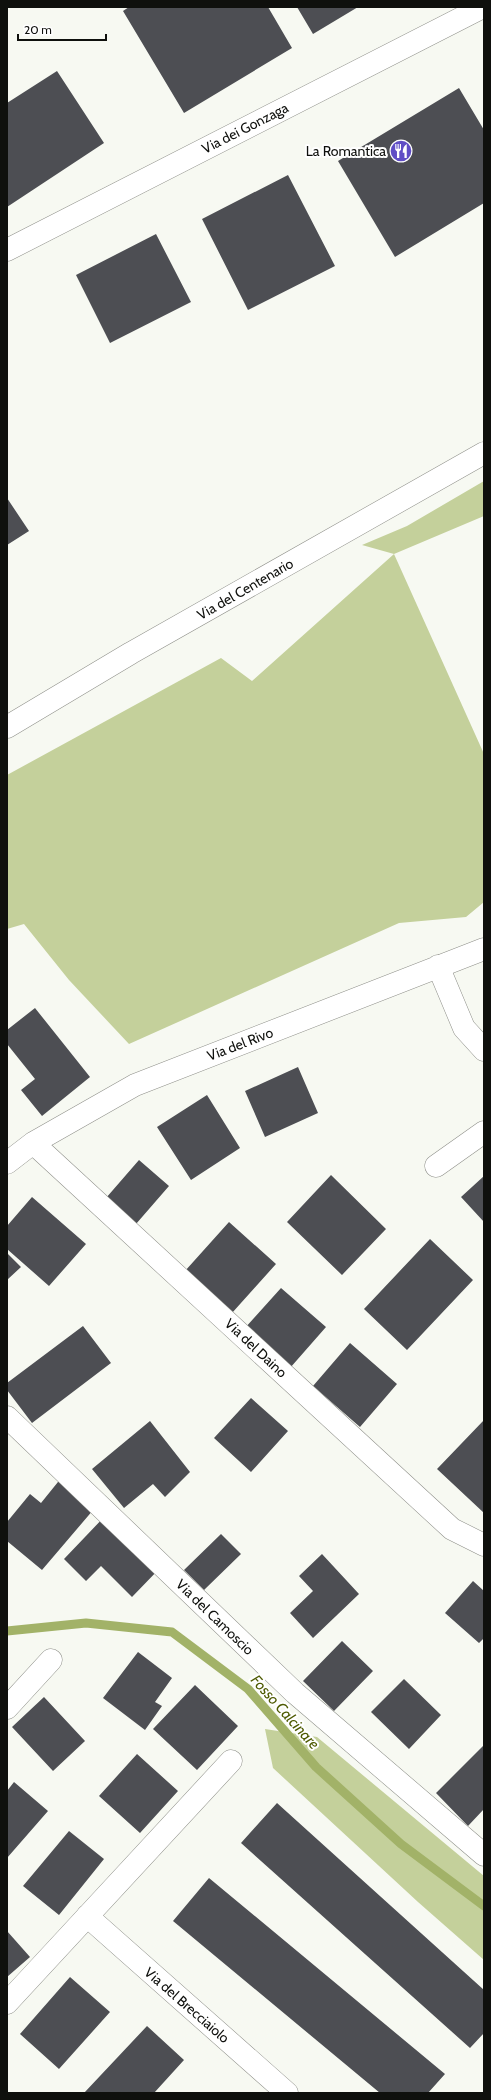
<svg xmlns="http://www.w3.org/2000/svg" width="491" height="2100" font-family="Cabin,sans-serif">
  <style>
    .green { fill: #c4d09b }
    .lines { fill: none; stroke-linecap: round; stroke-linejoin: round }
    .stream { stroke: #a2b268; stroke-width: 9 }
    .building { fill: #4d4e53 }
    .minor-casing { stroke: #8e8f89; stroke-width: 23 }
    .minor { stroke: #fff; stroke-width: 22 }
    .labels { text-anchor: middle; stroke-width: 4; stroke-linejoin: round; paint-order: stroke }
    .street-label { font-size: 14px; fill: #0f100d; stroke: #fff }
    .poi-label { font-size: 14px; fill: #0f100d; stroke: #fff; text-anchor: end }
    .water-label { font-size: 15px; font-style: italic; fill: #4d5a00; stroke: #fff }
  </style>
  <rect width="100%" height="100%" fill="#f7f9f2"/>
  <path class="green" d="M 484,481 L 484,516 L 394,554 L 484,754 L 484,902 L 466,917 L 399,923 L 129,1044 L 69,980 L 24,924 L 7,929 L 7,775 L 221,658 L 252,681 L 394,554 L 362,545 L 407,526 Z
    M 265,1729 L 317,1737 L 484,1876 L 484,1960 L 418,1902 L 273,1768 Z"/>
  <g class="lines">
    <path class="stream" d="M 7,1631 L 86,1623 L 172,1632 L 248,1689 L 316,1767 L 401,1844 L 484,1906"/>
  </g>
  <path class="building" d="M 129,7 L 268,7 L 292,48 L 184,113 L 123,11 Z
    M 297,7 L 358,7 L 313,34 Z
    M 57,71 L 104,143 L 7,207 L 7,103 Z
    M 459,88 L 484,130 L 484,203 L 395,257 L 338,161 Z
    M 288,175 L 335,266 L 248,310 L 202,219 Z
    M 156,234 L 191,302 L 110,343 L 76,275 Z
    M 7,498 L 29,531 L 7,545 Z
    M 35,1008 L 90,1077 L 42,1116 L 21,1090 L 35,1079 L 7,1044 L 7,1030 Z
    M 298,1067 L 318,1113 L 265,1137 L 245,1091 Z
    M 207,1095 L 240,1148 L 191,1180 L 157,1127 Z
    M 139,1160 L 169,1186 L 136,1224 L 106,1198 Z
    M 331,1175 L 386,1229 L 342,1275 L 287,1222 Z
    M 484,1176 L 484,1222 L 461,1197 Z
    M 32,1197 L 86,1244 L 49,1286 L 7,1249 L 7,1226 Z
    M 229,1222 L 276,1264 L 232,1313 L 185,1271 Z
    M 430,1239 L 473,1280 L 407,1350 L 364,1309 Z
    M 7,1253 L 21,1267 L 7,1280 Z
    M 281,1288 L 326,1327 L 290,1368 L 245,1328 Z
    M 83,1326 L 111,1363 L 32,1423 L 7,1390 L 7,1383 Z
    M 350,1343 L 397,1384 L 360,1427 L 313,1386 Z
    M 251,1398 L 288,1431 L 251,1472 L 214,1438 Z
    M 484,1420 L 484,1513 L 437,1469 Z
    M 150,1421 L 190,1472 L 165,1497 L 153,1484 L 124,1508 L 92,1469 Z
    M 62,1477 L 94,1509 L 42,1570 L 7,1541 L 7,1522 L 30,1494 L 41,1503 Z
    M 106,1515 L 161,1567 L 132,1597 L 101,1566 L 86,1581 L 64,1559 Z
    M 221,1534 L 241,1554 L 204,1590 L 184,1570 Z
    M 322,1554 L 359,1594 L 313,1638 L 290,1613 L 313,1591 L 299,1576 Z
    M 473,1581 L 484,1591 L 484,1638 L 479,1643 L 445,1613 Z
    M 342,1641 L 373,1671 L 334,1711 L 303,1681 Z
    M 138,1652 L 172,1678 L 155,1702 L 162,1706 L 145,1730 L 103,1698 Z
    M 404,1679 L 441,1715 L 409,1749 L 371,1712 Z
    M 195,1685 L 238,1726 L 197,1770 L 153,1729 Z
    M 44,1697 L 85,1741 L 53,1771 L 12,1727 Z
    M 484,1745 L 484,1809 L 468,1826 L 436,1793 Z
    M 137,1754 L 178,1791 L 140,1833 L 99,1796 Z
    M 14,1782 L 48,1811 L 7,1858 L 7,1791 Z
    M 277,1803 L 484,1990 L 484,2033 L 470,2048 L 241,1843 Z
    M 69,1831 L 104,1859 L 59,1915 L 23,1886 Z
    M 209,1878 L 445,2074 L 428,2093 L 380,2093 L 173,1921 Z
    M 7,1931 L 30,1957 L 7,1977 Z
    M 70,1977 L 110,2012 L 59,2069 L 20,2034 Z
    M 147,2026 L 184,2060 L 154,2093 L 84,2093 Z"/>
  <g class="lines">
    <g class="minor-casing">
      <path id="minor" d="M 7,250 L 483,7
        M 7,727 L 131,653 L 484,453
        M 438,966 L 464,1028 L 484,1050
        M 33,1143 L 452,1529 L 484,1545
        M 7,1163 L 33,1143 L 135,1085 L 484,949
        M 436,1166 L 484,1132
        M 7,1417 L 295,1693 L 484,1855
        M 7,1708 L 51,1660
        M 87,1916 L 287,2093
        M 7,2003 L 231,1761"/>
    </g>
    <use href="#minor" class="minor"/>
  </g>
  <defs>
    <g id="restaurant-disc" transform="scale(1.15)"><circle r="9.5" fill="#604dc5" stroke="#fff"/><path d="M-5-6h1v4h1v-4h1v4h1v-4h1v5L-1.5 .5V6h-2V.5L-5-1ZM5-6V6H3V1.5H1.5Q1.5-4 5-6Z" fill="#fff"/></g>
  </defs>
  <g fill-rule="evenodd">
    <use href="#restaurant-disc" x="401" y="151"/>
  </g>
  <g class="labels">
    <g class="street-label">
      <text transform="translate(245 128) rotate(-27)" y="5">Via dei Gonzaga</text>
      <text transform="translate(245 589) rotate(-30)" y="5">Via del Centenario</text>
      <text transform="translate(240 1044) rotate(-21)" y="5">Via del Rivo</text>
      <text transform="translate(256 1348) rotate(43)" y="5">Via del Daino</text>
      <text transform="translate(215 1617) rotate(44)" y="5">Via del Camoscio</text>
      <text transform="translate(187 2005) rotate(41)" y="5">Via del Brecciaiolo</text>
    </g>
    <g class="poi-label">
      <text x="386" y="156">La Romantica</text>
    </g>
    <g class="water-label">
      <text transform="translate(285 1712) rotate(48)" y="5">Fosso Calcinare</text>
    </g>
  </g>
  <rect width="491" height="2100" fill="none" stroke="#0f100d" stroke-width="16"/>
  <path d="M18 34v6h88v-6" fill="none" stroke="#0f100d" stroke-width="2"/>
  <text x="24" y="34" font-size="12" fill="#0f100d" stroke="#ffffff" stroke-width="3" paint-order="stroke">20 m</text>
</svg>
